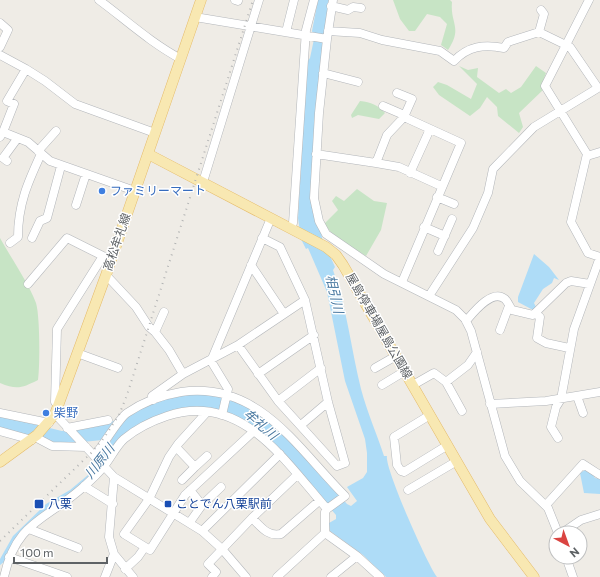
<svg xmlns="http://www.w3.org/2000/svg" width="600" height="577" font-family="Commissioner,'Noto Sans JP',sans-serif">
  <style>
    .green { fill: #c7e4c5 }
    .water { fill: #aedcf7 }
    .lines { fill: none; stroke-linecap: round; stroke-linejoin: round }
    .minor-casing { stroke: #b3b6ba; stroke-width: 9 }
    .major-casing { stroke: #e5bb69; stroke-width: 11 }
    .minor { stroke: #fff; stroke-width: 8 }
    .major { stroke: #f8e8b2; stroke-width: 10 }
    .rail { stroke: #b4b5b5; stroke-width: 2; stroke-dasharray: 1 5; stroke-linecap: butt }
    .shop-dot { fill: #3f7fe0; stroke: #fff; stroke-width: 1.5 }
    .transit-dot { fill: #1a4fb4; stroke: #fff; stroke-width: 1.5 }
    .labels { text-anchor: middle; stroke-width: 3; stroke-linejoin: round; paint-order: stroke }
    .shop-label { font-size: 12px; fill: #366cbe; stroke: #fff; text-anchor: start }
    .street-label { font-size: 12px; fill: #5e6265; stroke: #fff }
    .transit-label { font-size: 12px; fill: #164399; stroke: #fff; text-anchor: start }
    .water-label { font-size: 13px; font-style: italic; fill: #4878a0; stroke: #fff }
  </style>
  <rect width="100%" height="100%" fill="#efece6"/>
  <path class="green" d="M 393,0 L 450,0 L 452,2 C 450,24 463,27 448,50 L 441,45 L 447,24 L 440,17 L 427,14 L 415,31 L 409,31 L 400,19 Z
    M 459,66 L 468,70 L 478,68 L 477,77 L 499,93 L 506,89 L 511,93 L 521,87 L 536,66 L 546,73 L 542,84 L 544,89 L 519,113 L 523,127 L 519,133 L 498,116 L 497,107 L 487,97 L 480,108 L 470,116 L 439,95 L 433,87 L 438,82 L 447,85 L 471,99 L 477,84 Z
    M 360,101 C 371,102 378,105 385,113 L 379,119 L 358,115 L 352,118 L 351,115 Z
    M 357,189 L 374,201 L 387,203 L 381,230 L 366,256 L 335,237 L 324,224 L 338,210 L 332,201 L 336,196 L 344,201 Z
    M 0,238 C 11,258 28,282 36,303 C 40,316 40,366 38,380 C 22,388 17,390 0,383 Z"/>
  <path class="water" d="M 318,0 L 332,0 L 317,92 L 311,204 L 317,225 L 321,231 L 322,238 L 335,267 L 333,270 C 347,308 351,349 361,389 C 367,412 377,434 384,456 L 387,456 C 384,467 428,566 437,577 L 386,577 L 363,555 L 330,531 L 329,523 L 336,519 L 336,515 L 268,437 L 240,418 L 229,413 L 205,409 L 140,426 L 93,474 L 13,543 L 4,562 L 0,565 L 0,559 L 13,536 L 46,504 L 70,490 L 88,475 L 112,439 L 63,444 L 0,429 L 0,416 L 62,431 L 111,422 L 168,397 L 202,393 L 235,400 L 277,426 L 347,504 L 351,506 L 357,501 L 347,487 L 363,478 L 367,472 L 367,453 L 365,439 L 345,381 L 327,292 L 308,248 L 306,249 L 301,239 L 298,218 L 307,62 L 310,58 L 314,39 L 312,31 Z
    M 534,254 L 549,267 L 559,280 L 554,278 L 552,283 L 543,289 L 534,303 L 536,307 L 533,310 L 518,302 L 518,297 Z
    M 585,470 L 590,471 L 595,478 L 600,479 L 600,494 L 584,493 L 580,473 Z"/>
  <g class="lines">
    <g class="minor-casing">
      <path id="minor" d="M 99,0 C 126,20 151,43 181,59
        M 235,0 L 238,1
        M 333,0 L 327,39 L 319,113 L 314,198 L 319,221 L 326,234 L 384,274 L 456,310 L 465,319 L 471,331 L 505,456 L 520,481 L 548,508 L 558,533
        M 331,6 L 348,10 L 353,7 L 361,8
        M 195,17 L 327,39
        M 0,23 L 8,30 L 0,47
        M 328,31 L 360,33 L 382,40 L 440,51 L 454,61 C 468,46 484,44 504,48 L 508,42 L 539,32 L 570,47 L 598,88 L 534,127 L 493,169 L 488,193 L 473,228 L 429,296
        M 286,32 L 294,0
        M 539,32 L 544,14 L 541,10
        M 0,55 L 26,69 L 7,101 L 14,104 L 3,132
        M 26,69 L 45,81 L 75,104 L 155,133
        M 323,73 L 358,82
        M 397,93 L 412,99 L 404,117
        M 383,106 L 404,115
        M 0,137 L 3,132 L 28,142 L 50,161 L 135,191
        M 38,151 L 56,131
        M 316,154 L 376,163 L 387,135 L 404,117 L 461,143 L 402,282
        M 587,156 L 600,152
        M 7,161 L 3,158 L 17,139
        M 376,163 L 399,167 L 441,186
        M 410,173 L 430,129
        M 203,182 L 259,0
        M 437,197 L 454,204
        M 76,205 L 86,174
        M 424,227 L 445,236
        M 291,228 L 293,223 L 306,30 L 314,0
        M 32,238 L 40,221 L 47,218 L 61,166
        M 10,243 L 18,237 C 18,204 28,182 41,154
        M 438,251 L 452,219
        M 251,265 L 284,314
        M 106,275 L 136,307 L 149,327 L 155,332
        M 28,284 L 67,238 L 103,256
        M 164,312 L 155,332 L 169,350 L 183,374
        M 536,314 L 540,317 L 537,338 L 546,343 L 569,348
        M 466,321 C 473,313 492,288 505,299 C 508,302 510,307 512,310 L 533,315 L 566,283 L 571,281 L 590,284
        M 500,330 L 509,306
        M 238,345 L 305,300
        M 77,353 L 118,368
        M 375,368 L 396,356
        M 258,374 L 314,335
        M 446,382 L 462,411
        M 382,385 L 405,371
        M 413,385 L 434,373 L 446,382 L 468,365 L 477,352
        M 577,396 L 583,413
        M 153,400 L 152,396 L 183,374 L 238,345 L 278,401 L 337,466 L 345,463 L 328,402 L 305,300 L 280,247 L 262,238
        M 278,401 L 321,368
        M 490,404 L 546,401 L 600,392
        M 58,405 L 55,402 L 57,329 L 103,256 L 111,260
        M 207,412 L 178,444 L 169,457 L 149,499 L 124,534 L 150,550 L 185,495 L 254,431
        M 0,413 L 49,423
        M 55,414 L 114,477 L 202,531 L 222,549 L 246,577
        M 222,415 L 228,389 L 211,361 L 271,218
        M 430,415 L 394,437 L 397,465 L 401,471 L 404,472 L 448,445
        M 301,425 L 328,402
        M 67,428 L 108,420
        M 0,431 L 32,440
        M 35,437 L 52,446 L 86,447
        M 558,438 L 551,427 L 556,407 L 561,399 L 574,329 L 600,257 L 588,253 L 571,222 L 587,154 L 545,86 L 589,0
        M 176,447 L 195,467 L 207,456
        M 94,456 C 104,445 118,419 127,413 C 143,402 163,395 181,392 C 259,381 297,448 345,496 L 327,509
        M 114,477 L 109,537 L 114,554 L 133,577
        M 182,480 L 195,467
        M 84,486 L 113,504
        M 190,490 L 202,505
        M 408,490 L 457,461
        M 546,505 L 583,464 L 600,475
        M 252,518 L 297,475
        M 190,522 L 202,505 L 221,487
        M 29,529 L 78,548
        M 202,531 L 280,454
        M 562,533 L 581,520 L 600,514
        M 9,557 L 67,577
        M 566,557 L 573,577
        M 125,569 L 138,557 L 145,547
        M 4,577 C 16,522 44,521 81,489 C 89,482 98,474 104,466 C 111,458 116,446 124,439 C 136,429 152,421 167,416 C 241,391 285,461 327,509 L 325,512 L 325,533 L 357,556 L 380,577
        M 105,577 L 114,554
        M 212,577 L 216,572 L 208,564 L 252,518 C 261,527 268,537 281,534 L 319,501
        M 277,577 L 325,533
        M 331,577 L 357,556"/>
    </g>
    <g class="major-casing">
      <path id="major" d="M 148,154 L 326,247 L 336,255 L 343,265 L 490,519 L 534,577
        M 0,462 L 37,435 L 55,414 L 106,275 L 201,0"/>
    </g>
    <use href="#minor" class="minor"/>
    <use href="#major" class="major"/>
    <path class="rail" d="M 0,541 L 91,453 L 104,438 L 119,415 L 127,395 L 253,0"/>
  </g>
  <g class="shop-dot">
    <circle cx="102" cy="191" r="4"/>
    <circle cx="46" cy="413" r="4"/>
  </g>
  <g class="transit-dot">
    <rect x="34" y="499" width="10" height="10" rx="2"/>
    <rect x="164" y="500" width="8" height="8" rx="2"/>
  </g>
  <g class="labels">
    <g class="shop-label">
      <text x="110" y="195">ファミリーマート</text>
      <text x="54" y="417">柴野</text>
    </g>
    <g class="street-label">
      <text transform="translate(117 242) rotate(-71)" y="4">高松牟礼線</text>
      <text transform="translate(379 326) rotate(60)" y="4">屋島停車場屋島公園線</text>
    </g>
    <g class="transit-label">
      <text x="48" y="508">八栗</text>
      <text x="176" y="508">ことでん八栗駅前</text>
    </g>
    <g class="water-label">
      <text transform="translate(335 294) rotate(77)" y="5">相引川</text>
      <text transform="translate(261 424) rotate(41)" y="5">牟礼川</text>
      <text transform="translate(99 461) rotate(-52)" y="5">川原川</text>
    </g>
  </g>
  <g transform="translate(568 545) rotate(139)"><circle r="19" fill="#ffffff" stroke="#bfc0c1"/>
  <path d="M0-3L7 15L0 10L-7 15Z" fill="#da4441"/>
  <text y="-6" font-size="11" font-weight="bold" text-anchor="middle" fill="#5e6265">N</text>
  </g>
  <path d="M14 557v6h93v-6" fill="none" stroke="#5e6265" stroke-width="2"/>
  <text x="20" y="557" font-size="12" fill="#5e6265" stroke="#ffffff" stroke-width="3" paint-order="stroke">100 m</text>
</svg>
